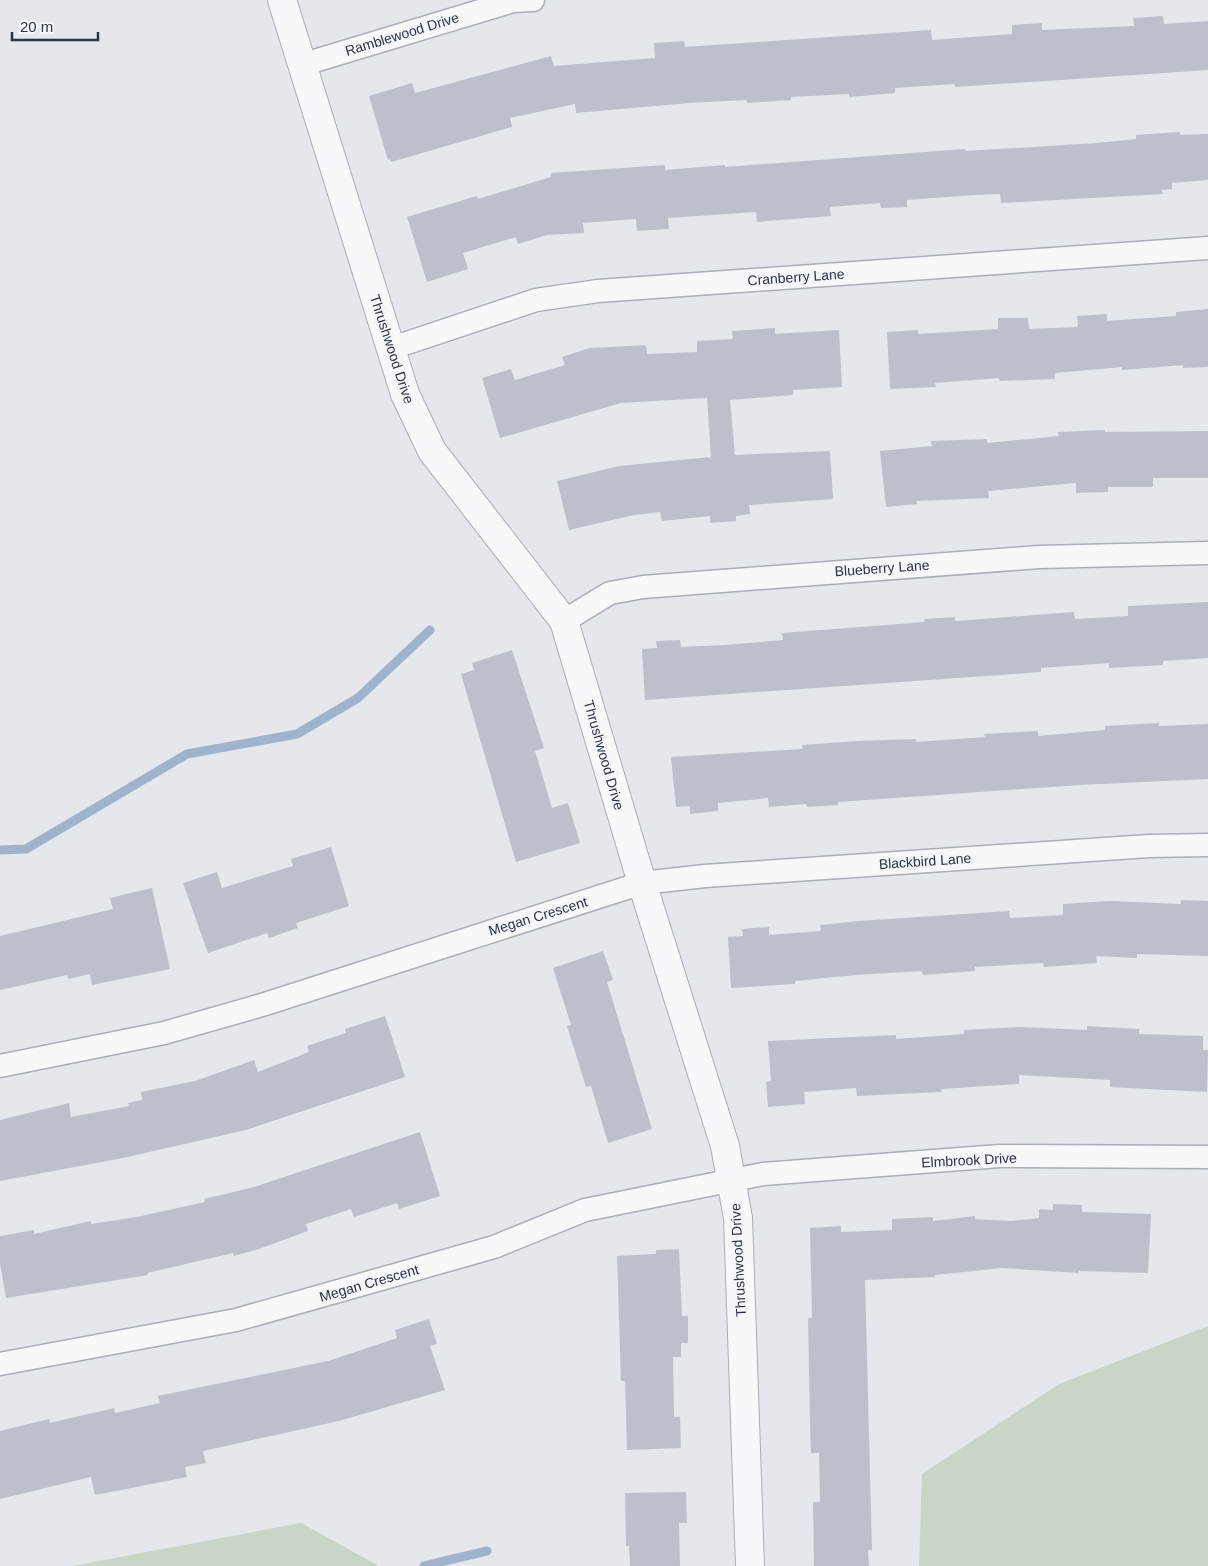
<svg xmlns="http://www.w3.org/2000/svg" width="1208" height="1566" font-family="Helvetica,sans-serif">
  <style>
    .green { fill: #c9d6c5 }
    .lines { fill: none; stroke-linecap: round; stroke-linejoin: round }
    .stream { stroke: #9fb4cc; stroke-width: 9 }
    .building { fill: #bbc0ca }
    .minor-casing { stroke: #a9aeb7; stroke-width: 25 }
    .tertiary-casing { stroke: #a9aeb7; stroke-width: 30 }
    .minor { stroke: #f7f8fa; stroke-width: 22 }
    .tertiary { stroke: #f7f8fa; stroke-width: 28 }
    .labels { text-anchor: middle; stroke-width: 4.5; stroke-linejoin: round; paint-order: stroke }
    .street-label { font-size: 14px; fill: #2b3445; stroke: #f4f6f9 }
  </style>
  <rect width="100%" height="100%" fill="#e4e7ec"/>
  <path class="green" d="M 1208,1326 L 1208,1566 L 919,1566 L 922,1474 L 1059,1384 Z
    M 301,1523 L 379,1566 L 72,1566 Z"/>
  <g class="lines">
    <path class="stream" d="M 0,850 L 26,849 L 187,754 L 297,734 L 358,698 L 430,630
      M 424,1566 L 487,1551"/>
  </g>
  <path class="building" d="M 1163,16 L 1164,24 L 1208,21 L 1208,70 L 955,87 L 955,84 L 895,88 L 895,93 L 849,97 L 849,94 L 791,97 L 791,100 L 747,103 L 747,100 L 689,103 L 576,113 L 575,104 L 510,118 L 512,127 L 391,162 L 390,159 L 388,160 L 369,96 L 412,83 L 415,93 L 551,56 L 554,66 L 655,58 L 654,43 L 684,41 L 685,47 L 931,30 L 932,40 L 1012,34 L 1012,25 L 1042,23 L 1042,30 L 1134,26 L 1133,18 Z
    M 1180,132 L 1180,135 L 1208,134 L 1208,180 L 1172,183 L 1172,189 L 1162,190 L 1163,194 L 1001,203 L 1000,194 L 974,195 L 907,200 L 907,207 L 881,208 L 880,203 L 830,207 L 831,216 L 780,220 L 757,222 L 756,212 L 668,218 L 669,229 L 637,231 L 636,219 L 583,223 L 584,233 L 547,235 L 518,244 L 516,237 L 463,253 L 468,269 L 427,282 L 407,217 L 477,196 L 478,199 L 551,177 L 551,173 L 665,165 L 665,170 L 725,165 L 725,167 L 965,149 L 966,151 L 1096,143 L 1136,139 L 1136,135 Z
    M 1208,309 L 1208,367 L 1183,368 L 1183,365 L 1122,370 L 1122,367 L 1055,373 L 1055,379 L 1000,381 L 999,378 L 935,383 L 936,387 L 890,389 L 887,332 L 918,330 L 918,334 L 998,329 L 998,318 L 1028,318 L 1029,329 L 1078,327 L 1077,316 L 1107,314 L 1107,321 L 1176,316 L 1176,312 Z
    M 775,328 L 775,334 L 839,330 L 842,387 L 793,390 L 793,395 L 730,400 L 735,455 L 830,451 L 833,499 L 749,505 L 750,514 L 736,516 L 736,521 L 710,523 L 710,516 L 662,521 L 660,512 L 634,515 L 569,530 L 557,481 L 619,466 L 711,457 L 707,398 L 621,403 L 500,438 L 482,378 L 511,369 L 515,380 L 565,365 L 562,357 L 590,348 L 646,345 L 647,354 L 697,352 L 697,341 L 733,339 L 732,331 Z
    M 1105,430 L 1105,432 L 1208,431 L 1208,478 L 1153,478 L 1153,487 L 1108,487 L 1108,492 L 1076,493 L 1076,483 L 988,491 L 989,498 L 917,501 L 917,504 L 886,507 L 880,451 L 932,446 L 931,441 L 987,439 L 987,443 L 1059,436 L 1058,432 Z
    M 1208,602 L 1208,658 L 1163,661 L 1163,665 L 1109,668 L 1109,663 L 1041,668 L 1041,672 L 645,700 L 642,649 L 657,648 L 656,641 L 680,640 L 681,647 L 725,645 L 783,640 L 782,633 L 925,622 L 924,619 L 955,617 L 955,621 L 1074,612 L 1075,619 L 1128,616 L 1128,606 Z
    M 512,650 L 544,748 L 535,751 L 552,808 L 568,803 L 580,843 L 516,862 L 461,674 L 474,670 L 472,663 Z
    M 1159,723 L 1159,726 L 1208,724 L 1208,779 L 1079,785 L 838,802 L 838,805 L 807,807 L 806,804 L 769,807 L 768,798 L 718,803 L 718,811 L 690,814 L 690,806 L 676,807 L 671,757 L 803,749 L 802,745 L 858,741 L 916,739 L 916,742 L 985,737 L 984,734 L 1038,731 L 1038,736 L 1105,730 L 1105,726 Z
    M 331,847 L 349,906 L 296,923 L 298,928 L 269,938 L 267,933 L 208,953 L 183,883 L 217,872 L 222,888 L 293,866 L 291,859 Z
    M 152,888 L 170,969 L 92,985 L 90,974 L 68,979 L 67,975 L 0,990 L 0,936 L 113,909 L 110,898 Z
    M 1181,900 L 1208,901 L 1208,956 L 1137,954 L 1137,958 L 1096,956 L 1097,963 L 1044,967 L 1043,963 L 975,967 L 975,971 L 923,975 L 922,971 L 855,975 L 795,981 L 795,984 L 731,988 L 728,937 L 743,936 L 742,929 L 769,927 L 769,935 L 821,931 L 820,925 L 859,921 L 1009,911 L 1010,918 L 1063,915 L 1063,904 L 1111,901 L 1181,904 Z
    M 603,951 L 613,980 L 607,982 L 652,1129 L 608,1143 L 591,1086 L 586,1087 L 567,1026 L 571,1025 L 553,968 Z
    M 385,1016 L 405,1077 L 246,1130 L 123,1158 L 0,1181 L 0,1120 L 69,1103 L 71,1117 L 129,1106 L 128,1103 L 142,1100 L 141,1092 L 195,1081 L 254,1060 L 258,1072 L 309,1052 L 307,1046 L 346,1033 L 345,1029 Z
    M 1087,1026 L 1139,1029 L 1139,1034 L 1203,1036 L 1203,1050 L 1208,1050 L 1207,1092 L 1110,1087 L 1110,1080 L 1019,1075 L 1019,1084 L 941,1089 L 942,1092 L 857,1096 L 856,1088 L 804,1092 L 805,1104 L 768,1107 L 766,1082 L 771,1081 L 768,1041 L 896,1035 L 896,1039 L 964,1034 L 964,1030 L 1020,1027 L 1087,1030 Z
    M 420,1132 L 440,1196 L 399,1209 L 397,1203 L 354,1217 L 351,1209 L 306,1224 L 308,1231 L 259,1249 L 234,1256 L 233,1253 L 147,1273 L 148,1275 L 6,1298 L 0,1263 L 0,1236 L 34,1230 L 34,1234 L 91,1221 L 91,1224 L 137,1217 L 205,1202 L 204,1199 L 254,1187 Z
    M 1053,1204 L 1082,1205 L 1082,1212 L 1151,1214 L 1148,1273 L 1079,1271 L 1079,1273 L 1002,1268 L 935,1275 L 935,1277 L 865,1280 L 872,1550 L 868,1550 L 869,1566 L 814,1566 L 813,1502 L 820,1502 L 819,1453 L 811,1453 L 810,1426 L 808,1318 L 812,1318 L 810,1228 L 841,1226 L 841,1232 L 892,1230 L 892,1219 L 933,1217 L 933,1221 L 975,1216 L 975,1219 L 1011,1221 L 1039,1218 L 1039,1209 L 1053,1210 Z
    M 679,1249 L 682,1316 L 688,1316 L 688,1343 L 681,1343 L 681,1357 L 673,1357 L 674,1417 L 680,1417 L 681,1448 L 627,1450 L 625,1381 L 621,1381 L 617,1256 L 656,1254 L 656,1250 Z
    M 429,1319 L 437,1344 L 430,1346 L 445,1390 L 339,1421 L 203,1451 L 206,1463 L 185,1467 L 187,1477 L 95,1495 L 91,1477 L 0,1499 L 0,1431 L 49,1419 L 50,1423 L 114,1408 L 115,1413 L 160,1403 L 158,1396 L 328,1361 L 397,1338 L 395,1330 Z
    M 686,1492 L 687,1523 L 679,1523 L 680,1566 L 630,1566 L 629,1546 L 626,1546 L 625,1493 Z"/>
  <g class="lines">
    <g class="minor-casing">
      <path id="minor" d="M 301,65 L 513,1 L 533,0
        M 392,348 L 536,300 L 598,291 L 1208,248
        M 564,621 L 610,593 L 643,587 L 1039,557 L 1208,553
        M 0,1066 L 164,1033 L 262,1005 L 642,883 L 705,876 L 1149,846 L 1208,845
        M 0,1364 L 236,1320 L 494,1247 L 585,1210 L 763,1174 L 1000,1156 L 1208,1157"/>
    </g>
    <g class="tertiary-casing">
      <path id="tertiary" d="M 282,0 L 405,394 L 432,451 L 564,621 L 642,883 L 725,1146 L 738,1218 L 750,1566"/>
    </g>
    <use href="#minor" class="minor"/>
    <use href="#tertiary" class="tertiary"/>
  </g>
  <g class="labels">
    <g class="street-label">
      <text transform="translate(402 34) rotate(-17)" y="5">Ramblewood Drive</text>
      <text transform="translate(796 277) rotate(-4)" y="5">Cranberry Lane</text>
      <text transform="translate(392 349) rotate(72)" y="5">Thrushwood Drive</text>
      <text transform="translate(882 568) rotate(-4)" y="5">Blueberry Lane</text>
      <text transform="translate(604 755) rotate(74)" y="5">Thrushwood Drive</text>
      <text transform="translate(925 861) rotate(-4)" y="5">Blackbird Lane</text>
      <text transform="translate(538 916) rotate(-17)" y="5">Megan Crescent</text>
      <text transform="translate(969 1160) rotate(-3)" y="5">Elmbrook Drive</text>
      <text transform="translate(738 1260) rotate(-93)" y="5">Thrushwood Drive</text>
      <text transform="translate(369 1283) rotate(-16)" y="5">Megan Crescent</text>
    </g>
  </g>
  <path d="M12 32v8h86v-8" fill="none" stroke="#2b3445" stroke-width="2.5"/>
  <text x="20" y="32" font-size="15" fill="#2b3445" stroke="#f4f6f9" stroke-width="4" paint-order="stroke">20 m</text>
</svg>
